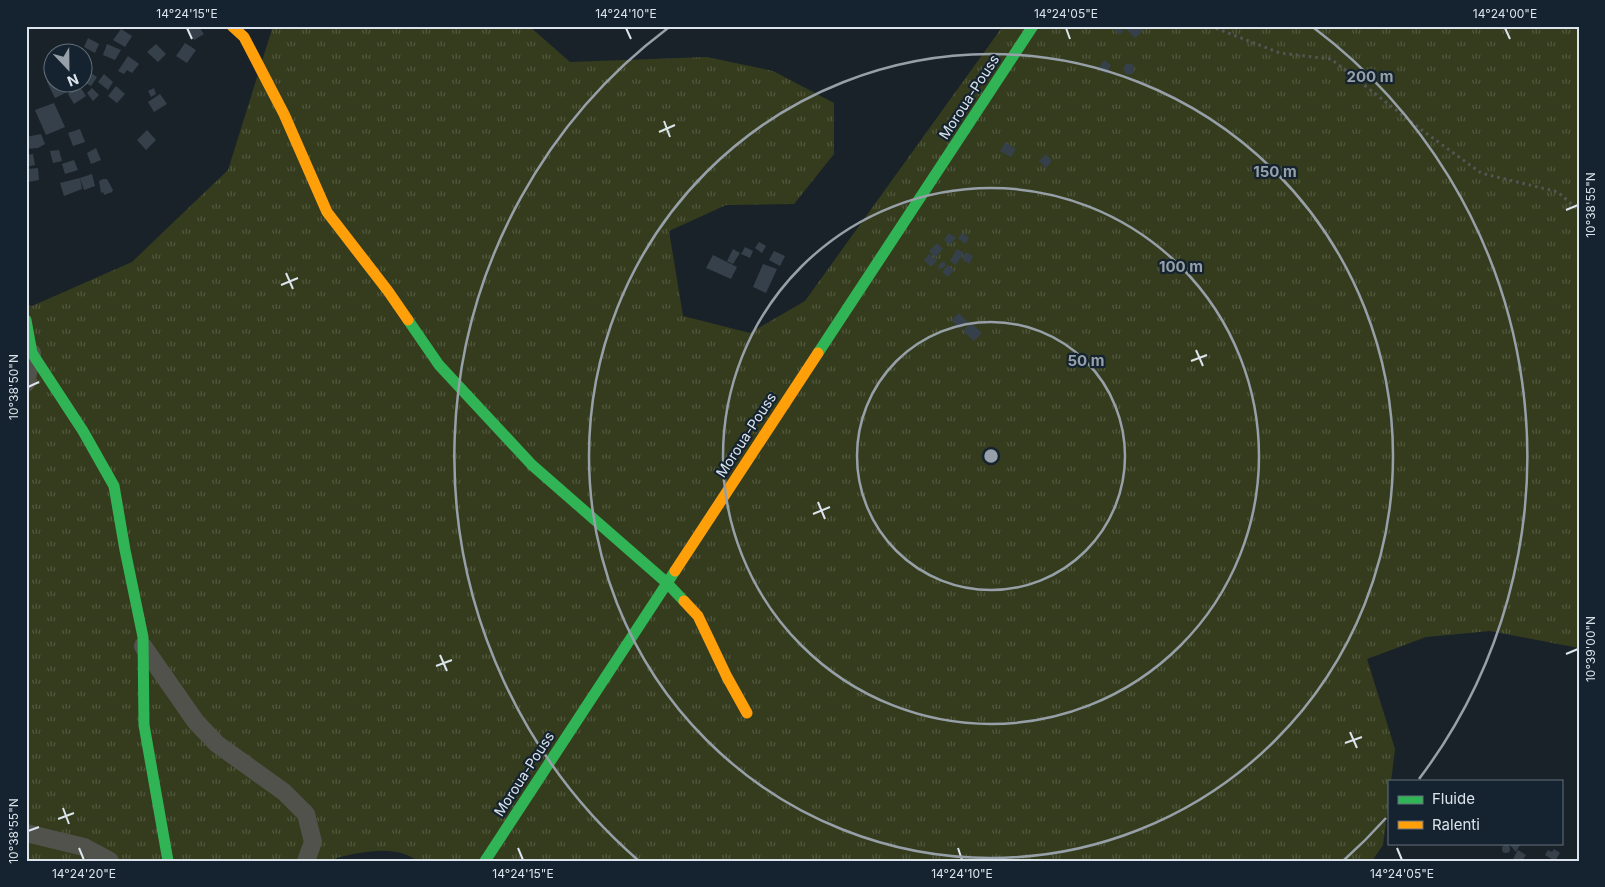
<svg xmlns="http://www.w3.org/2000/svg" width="1605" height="887" font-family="Inter,sans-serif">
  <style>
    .grass { fill: url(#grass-tufts) }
    .building { fill: #35404a }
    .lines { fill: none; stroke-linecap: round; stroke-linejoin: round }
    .path { stroke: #545656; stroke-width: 3; stroke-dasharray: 2.5 4; stroke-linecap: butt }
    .street { stroke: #52524d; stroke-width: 18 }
    .fast { stroke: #30b455; stroke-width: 11 }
    .slow { stroke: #ff9f0a; stroke-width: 11 }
    .ticks { fill: none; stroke: #dbe4ec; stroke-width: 2 }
    .ring { fill: none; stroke: #97a0a8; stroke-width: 2.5 }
    .labels { text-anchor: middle; stroke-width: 4.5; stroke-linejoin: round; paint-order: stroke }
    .street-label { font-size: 14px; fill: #dbe4ec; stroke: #14232f }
    .centre { fill: #97a0a8; stroke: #14232f; stroke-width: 2.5 }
    .ring-label { font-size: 15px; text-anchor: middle; font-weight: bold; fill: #97a0a8; stroke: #14232f; stroke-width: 4.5; stroke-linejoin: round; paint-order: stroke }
    .neatline { fill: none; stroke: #dbe4ec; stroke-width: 2 }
    .ticks-label { font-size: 12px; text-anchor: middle; fill: #dbe4ec }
  </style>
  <defs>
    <pattern id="grass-tufts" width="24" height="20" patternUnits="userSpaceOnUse" patternTransform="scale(1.25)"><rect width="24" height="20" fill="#353c1d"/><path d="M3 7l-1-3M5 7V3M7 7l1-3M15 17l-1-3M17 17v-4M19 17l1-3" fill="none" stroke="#52583e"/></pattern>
  </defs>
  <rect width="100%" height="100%" fill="#1a2229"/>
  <path class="grass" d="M 273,26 L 529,26 L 570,62 L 707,57 L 773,71 L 834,103 L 834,154 L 794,204 L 726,205 L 669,231 L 683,316 L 750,333 L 805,301 L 1003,26 L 1579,26 L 1579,648 L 1490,631 L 1426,637 L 1367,659 L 1395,749 L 1391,781 L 1389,781 L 1389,800 L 1383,845 L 1372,861 L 417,861 C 397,844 360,852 336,858 L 333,861 L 26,861 L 26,304 L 32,306 L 132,262 L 228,170 Z"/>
  <path class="building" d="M 193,26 L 198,26 L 204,34 L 194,40 L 187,30 Z
    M 1112,26 L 1120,26 L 1119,28 L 1124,31 L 1119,35 Z
    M 1128,26 L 1138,26 L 1143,31 L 1135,38 L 1126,29 Z
    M 121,29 L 132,36 L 125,47 L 113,40 Z
    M 88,38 L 99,44 L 95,53 L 84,47 Z
    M 185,43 L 196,50 L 187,63 L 176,56 Z
    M 107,44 L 121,50 L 115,60 L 103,55 Z
    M 156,44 L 166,54 L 158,62 L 147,52 Z
    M 128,56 L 139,64 L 132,73 L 127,70 L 124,74 L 118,71 Z
    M 1104,60 L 1111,65 L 1106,74 L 1098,69 Z
    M1123.5 69a5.5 5.5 0 1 1 11 0a5.5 5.5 0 1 1-11 0Z
    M 88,71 L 97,77 L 91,86 L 82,81 Z
    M 104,74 L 113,82 L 108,90 L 98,82 Z
    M 52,79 L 52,82 L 62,82 L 67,92 L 55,98 L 47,82 Z
    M 79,85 L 86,96 L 74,104 L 68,94 Z
    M 116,86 L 125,94 L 117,103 L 108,96 Z
    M 92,88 L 99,95 L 93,101 L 87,93 Z
    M 154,88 L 156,94 L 151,97 L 148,91 Z
    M 160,94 L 167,104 L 154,112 L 148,102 Z
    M 54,103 L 65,127 L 46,135 L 35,110 Z
    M 80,129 L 85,142 L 73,146 L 68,133 Z
    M 147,130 L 156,140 L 146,150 L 137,140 Z
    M 41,134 L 45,144 L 38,148 L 26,149 L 26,137 Z
    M 1005,142 L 1016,149 L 1011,157 L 1000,151 Z
    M 96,148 L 101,160 L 91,164 L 87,153 Z
    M 59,150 L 62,161 L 53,163 L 50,151 Z
    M 33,154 L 35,165 L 26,167 L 26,155 Z
    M 1046,154 L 1052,161 L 1046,168 L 1039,161 Z
    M 74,160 L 78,170 L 65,174 L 62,164 Z
    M 38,168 L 39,180 L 28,182 L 26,169 Z
    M 92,174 L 95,186 L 84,190 L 80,178 Z
    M 80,178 L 82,189 L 64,196 L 60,183 Z
    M 103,179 L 107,179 L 113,190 L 112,192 L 104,195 L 103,192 L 101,193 L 99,181 Z
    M 949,233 L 956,238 L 950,245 L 944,240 Z
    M 962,233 L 969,238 L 965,244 L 958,238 Z
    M 759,242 L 766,246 L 762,253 L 755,248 Z
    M 937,243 L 943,249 L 935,258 L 929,251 Z
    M 745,247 L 753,251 L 750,258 L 741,254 Z
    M 733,249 L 740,253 L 733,264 L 727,261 Z
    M 957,249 L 964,253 L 956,265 L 950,261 Z
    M 774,251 L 785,256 L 780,266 L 769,260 Z
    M 966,252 L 973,256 L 969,264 L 962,259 Z
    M 929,254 L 937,261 L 931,267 L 924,260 Z
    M 713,255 L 737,267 L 731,279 L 706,268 Z
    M 944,261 L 946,266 L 938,270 L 939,264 Z
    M 763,264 L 777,269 L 766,293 L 753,287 Z
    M 948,265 L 954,270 L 948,277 L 942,272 Z
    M 959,313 L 968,322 L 960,329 L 951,320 Z
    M 971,323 L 982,333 L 974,341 L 963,331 Z
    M 1512,843 L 1521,843 L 1516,852 L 1510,845 Z
    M1502 849a4 4 0 1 1 8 0a4 4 0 1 1-8 0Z
    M 1554,849 L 1560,853 L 1555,861 L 1545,855 L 1548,850 L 1552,852 Z
    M 1518,850 L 1526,855 L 1522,861 L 1516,861 L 1513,859 Z"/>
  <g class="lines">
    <path class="path" d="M 1210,26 L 1280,53 L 1331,59 L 1419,128 L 1481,173 L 1558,192 L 1579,211"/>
    <path class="street" d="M 26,383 L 32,353
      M 143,646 L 196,722 L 217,744 L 284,792 L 306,814 L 313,842 L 306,861
      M 26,833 L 84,847 L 110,861"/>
    <path class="fast" d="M 26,320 L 32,353 L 83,431 L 114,486 L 125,550 L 143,637 L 144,725 L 168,861
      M 408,320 L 439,365 L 532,465 L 667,583 L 684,601
      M 818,353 L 1033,26
      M 485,861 L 675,571"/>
    <path class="slow" d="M 232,26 L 244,37 L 284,114 L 327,212 L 388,291 L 408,320
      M 675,571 L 818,353
      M 684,601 L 698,616 L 727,677 L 747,713"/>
  </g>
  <path class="ticks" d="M 187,28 L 192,39M 626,28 L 631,39M 1066,28 L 1070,39M 1505,28 L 1510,39M 664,121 L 670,137M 659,132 L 675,125M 1566,210 L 1578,205M 286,273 L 293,289M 281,285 L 298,278M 1196,350 L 1203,366M 1191,361 L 1207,355M 28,387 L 39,382M 818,502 L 825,519M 813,514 L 830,507M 1566,654 L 1578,649M 440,655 L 447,671M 436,666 L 452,660M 1350,732 L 1357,748M 1345,743 L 1362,737M 63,808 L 69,824M 58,819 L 74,813M 28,831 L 39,827M 79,848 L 84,860M 518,848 L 523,860M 958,848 L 962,860M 1397,848 L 1402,860"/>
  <g class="ring">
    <circle cx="991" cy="456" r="134"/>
    <circle cx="991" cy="456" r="268"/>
    <circle cx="991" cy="456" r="402"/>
    <path d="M1386 818A536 536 0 0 1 1343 861M639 861A536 536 0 0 1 668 28M1314 28A536 536 0 0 1 1419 779"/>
  </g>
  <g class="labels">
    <g class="street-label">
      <text transform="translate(969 97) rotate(-57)" y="5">Moroua-Pouss</text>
      <text transform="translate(746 435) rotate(-57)" y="5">Moroua-Pouss</text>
      <text transform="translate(524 774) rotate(-57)" y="5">Moroua-Pouss</text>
    </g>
  </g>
  <circle cx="991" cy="456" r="8" class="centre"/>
  <g class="ring-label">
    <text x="1370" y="82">200 m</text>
    <text x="1275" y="177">150 m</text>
    <text x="1181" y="272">100 m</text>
    <text x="1086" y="366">50 m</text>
  </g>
  <rect width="1605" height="887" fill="none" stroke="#14232f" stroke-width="55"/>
  <rect x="1388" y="780" width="175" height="65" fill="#14232f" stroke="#64707b"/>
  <rect x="1398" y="796" width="25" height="8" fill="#30b455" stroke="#64707b"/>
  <text x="1432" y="804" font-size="15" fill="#dbe4ec">Fluide</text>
  <rect x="1398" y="821" width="25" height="8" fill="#ff9f0a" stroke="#64707b"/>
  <text x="1432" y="830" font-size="15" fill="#dbe4ec">Ralenti</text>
  <g transform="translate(68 68) rotate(158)"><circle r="24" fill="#14232f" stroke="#64707b"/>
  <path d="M0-4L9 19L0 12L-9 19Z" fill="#97a0a8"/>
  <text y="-8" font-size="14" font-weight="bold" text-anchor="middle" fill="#dbe4ec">N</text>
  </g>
  <rect x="28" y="28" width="1550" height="832" class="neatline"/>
  <g class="ticks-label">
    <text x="187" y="18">14°24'15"E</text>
    <text x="626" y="18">14°24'10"E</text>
    <text x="1066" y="18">14°24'05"E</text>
    <text x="1505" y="18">14°24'00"E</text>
    <text transform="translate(1591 205) rotate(-90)" y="4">10°38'55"N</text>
    <text transform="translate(14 387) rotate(-90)" y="4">10°38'50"N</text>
    <text transform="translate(1591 649) rotate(-90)" y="4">10°39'00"N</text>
    <text transform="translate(14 831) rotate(-90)" y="4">10°38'55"N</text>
    <text x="84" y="878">14°24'20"E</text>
    <text x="523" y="878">14°24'15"E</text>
    <text x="962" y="878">14°24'10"E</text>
    <text x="1402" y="878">14°24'05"E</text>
  </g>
</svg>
